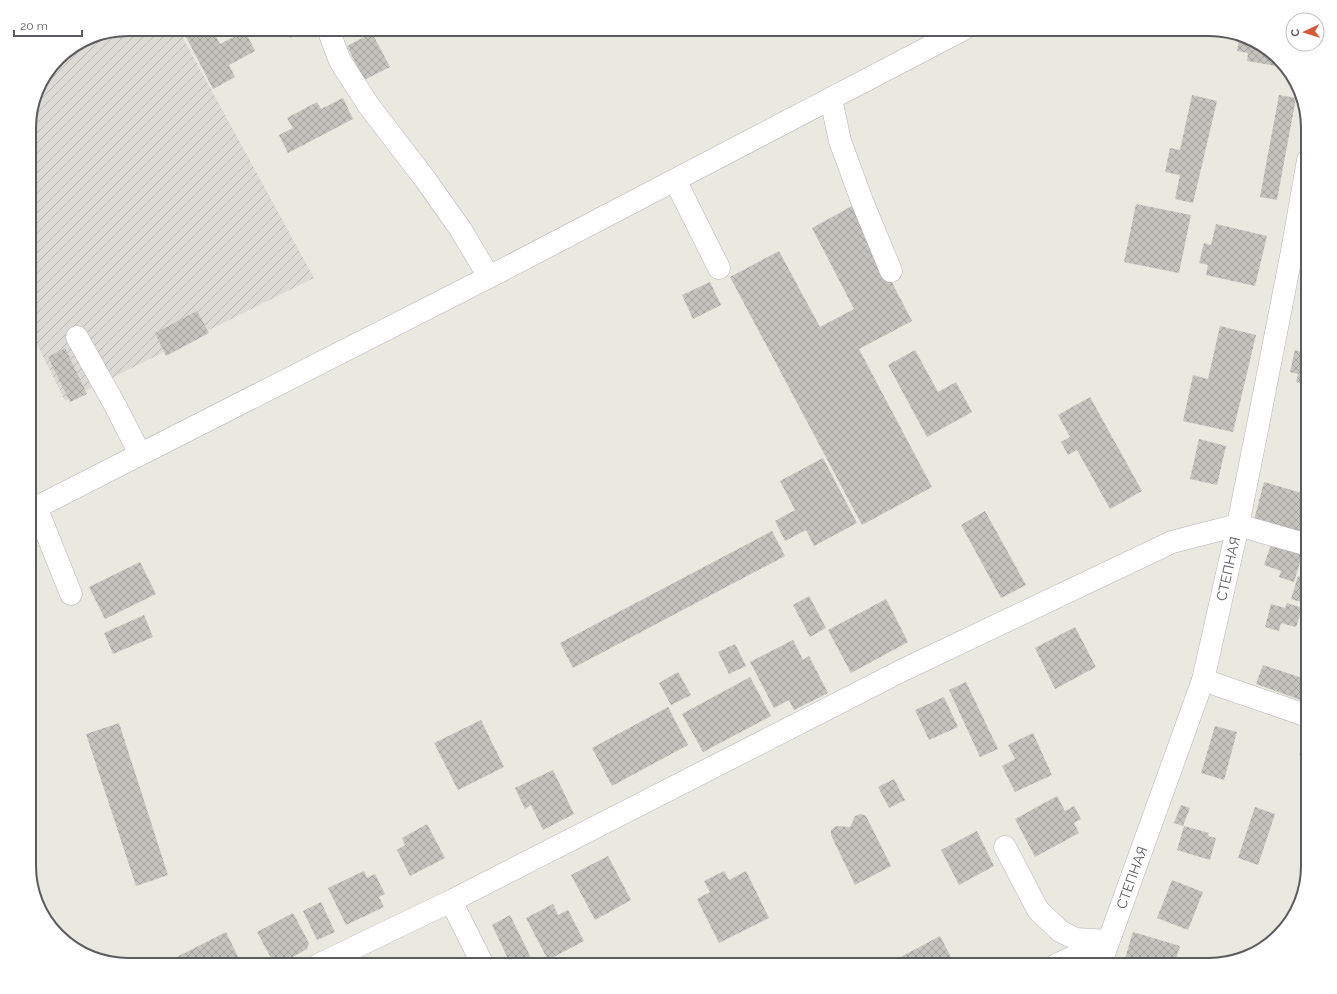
<svg xmlns="http://www.w3.org/2000/svg" width="1337" height="994" font-family="Raleway,sans-serif">
  <style>
    .industrial { fill: url(#industrial-furrows) }
    .building { fill: url(#building-cross-hatch) }
    .lines { fill: none; stroke-linecap: round; stroke-linejoin: round }
    .minor-casing { stroke: #b3b5b9; stroke-width: 23 }
    .minor { stroke: #fff; stroke-width: 22 }
    .labels { text-anchor: middle; stroke-width: 3; stroke-linejoin: round; paint-order: stroke }
    .street-label { font-size: 14px; fill: #595b5f; stroke: #fff }
    .rim { fill: none; stroke: #595b5f; stroke-width: 2 }
  </style>
  <defs>
    <pattern id="industrial-furrows" width="10" height="10" patternUnits="userSpaceOnUse"><rect width="10" height="10" fill="#dcdad4"/><path d="M-1 1l2-2M0 10L10 0M9 11l2-2" fill="none" stroke="#b5b4af"/></pattern>
    <pattern id="building-cross-hatch" width="8" height="8" patternUnits="userSpaceOnUse"><rect width="8" height="8" fill="#c5c3bd"/><path d="M0 0l8 8M0 8l8-8" fill="none" stroke="#a3a19d"/></pattern>
  </defs>
  <rect width="100%" height="100%" fill="#eae9e0"/>
  <path class="industrial" d="M 128,29 L 178,29 L 314,278 L 65,401 L 29,328 L 29,121 L 39,85 L 63,54 L 90,36 Z"/>
  <path class="building" d="M 182,29 L 212,29 L 220,44 L 245,31 L 255,51 L 229,65 L 235,77 L 213,89 Z
    M 286,29 L 310,29 L 290,38 Z
    M 372,33 L 390,67 L 364,80 L 347,46 Z
    M 1240,34 L 1269,50 L 1277,59 L 1276,66 L 1247,61 L 1248,53 L 1237,51 Z
    M 1192,95 L 1217,101 L 1193,203 L 1175,199 L 1180,175 L 1165,172 L 1170,148 L 1180,150 Z
    M 1279,95 L 1296,98 L 1277,200 L 1260,197 Z
    M 343,98 L 353,119 L 288,153 L 279,135 L 293,128 L 287,118 L 317,102 L 321,109 Z
    M 1136,204 L 1191,215 L 1179,273 L 1124,262 Z
    M 852,206 L 912,321 L 859,349 L 932,487 L 862,525 L 730,277 L 779,251 L 820,327 L 854,309 L 812,228 Z
    M 1216,224 L 1267,236 L 1255,286 L 1206,275 L 1208,265 L 1199,263 L 1204,243 L 1211,245 Z
    M 29,248 L 37,263 L 29,267 Z
    M 710,282 L 721,305 L 693,319 L 682,295 Z
    M 197,311 L 209,333 L 166,356 L 155,333 Z
    M 1220,326 L 1256,335 L 1233,432 L 1183,421 L 1193,375 L 1208,379 Z
    M 65,348 L 87,394 L 70,402 L 48,357 Z
    M 915,350 L 938,392 L 956,382 L 972,412 L 927,437 L 888,365 Z
    M 1295,350 L 1308,354 L 1308,385 L 1296,382 L 1298,374 L 1290,372 Z
    M 1090,397 L 1142,491 L 1110,509 L 1077,450 L 1068,455 L 1061,442 L 1070,437 L 1058,415 Z
    M 1199,439 L 1226,446 L 1217,485 L 1190,479 Z
    M 823,458 L 857,523 L 814,546 L 806,530 L 785,541 L 775,521 L 795,510 L 780,481 Z
    M 1308,471 L 1308,539 L 1253,524 L 1264,482 L 1302,493 Z
    M 985,511 L 1026,585 L 1001,598 L 961,525 Z
    M 772,531 L 785,556 L 573,668 L 560,643 Z
    M 1272,542 L 1303,552 L 1294,582 L 1279,577 L 1281,571 L 1264,565 Z
    M 140,562 L 156,594 L 105,619 L 89,587 Z
    M 1298,576 L 1308,579 L 1308,604 L 1291,599 Z
    M 809,596 L 826,628 L 810,637 L 793,605 Z
    M 886,599 L 908,642 L 851,673 L 828,630 Z
    M 1287,603 L 1302,608 L 1296,627 L 1281,623 L 1279,631 L 1265,627 L 1271,604 L 1285,608 Z
    M 144,615 L 153,637 L 113,654 L 104,633 Z
    M 1075,627 L 1096,667 L 1055,689 L 1035,648 Z
    M 793,640 L 803,660 L 809,656 L 828,693 L 794,710 L 789,700 L 774,708 L 750,662 Z
    M 735,644 L 746,666 L 729,674 L 718,652 Z
    M 1263,665 L 1308,680 L 1301,700 L 1256,684 Z
    M 678,672 L 691,695 L 671,705 L 659,683 Z
    M 750,677 L 771,716 L 703,752 L 682,714 Z
    M 966,682 L 998,749 L 980,757 L 949,690 Z
    M 944,697 L 958,727 L 929,740 L 915,710 Z
    M 668,707 L 688,745 L 612,786 L 592,748 Z
    M 481,720 L 504,767 L 458,790 L 434,743 Z
    M 119,723 L 168,875 L 136,886 L 86,734 Z
    M 1215,726 L 1237,732 L 1224,780 L 1201,773 Z
    M 1033,733 L 1052,775 L 1015,792 L 1002,766 L 1015,759 L 1008,745 Z
    M 1306,736 L 1308,736 L 1308,758 L 1299,755 Z
    M 553,770 L 574,814 L 543,830 L 531,805 L 525,809 L 515,788 Z
    M 894,779 L 905,800 L 889,808 L 878,787 Z
    M 1057,796 L 1065,811 L 1074,806 L 1081,819 L 1074,823 L 1079,833 L 1035,857 L 1015,819 Z
    M 1181,805 L 1190,808 L 1183,826 L 1174,823 Z
    M 1255,807 L 1275,814 L 1258,865 L 1238,858 Z
    M 861,814 L 866,816 L 891,866 L 855,885 L 831,835 L 831,830 L 836,826 L 850,827 L 855,816 Z
    M 427,824 L 445,858 L 410,876 L 397,850 L 405,845 L 402,838 Z
    M 1184,826 L 1209,833 L 1208,836 L 1216,838 L 1210,860 L 1177,850 Z
    M 977,831 L 994,866 L 959,885 L 941,850 Z
    M 608,856 L 631,900 L 595,920 L 571,875 Z
    M 364,871 L 367,878 L 375,874 L 385,894 L 379,897 L 384,907 L 346,925 L 328,888 Z
    M 724,871 L 729,880 L 746,871 L 769,918 L 719,943 L 697,899 L 710,892 L 704,881 Z
    M 1172,880 L 1203,892 L 1188,930 L 1157,918 Z
    M 321,902 L 335,932 L 317,940 L 303,911 Z
    M 553,904 L 558,915 L 568,910 L 584,941 L 548,960 L 526,918 Z
    M 293,913 L 309,943 L 307,949 L 284,962 L 282,958 L 273,962 L 257,932 Z
    M 510,915 L 533,962 L 539,959 L 542,965 L 511,965 L 492,925 Z
    M 226,932 L 242,965 L 171,965 L 169,961 Z
    M 1133,932 L 1180,946 L 1174,965 L 1123,965 Z
    M 940,936 L 955,965 L 900,965 L 897,959 Z"/>
  <g class="lines">
    <g class="minor-casing">
      <g id="minor">
        <path d="M 328,29 L 340,61 L 369,106 L 425,179 L 461,230 L 489,277"/>
        <path d="M 831,99 L 840,141 L 862,201 L 891,271"/>
        <path d="M 675,180 L 719,268"/>
        <path d="M 77,337 L 116,407 L 140,454"/>
        <path d="M 36,507 L 71,594"/>
        <path d="M 29,511 L 489,277 L 964,29"/>
        <path d="M 1203,680 L 1308,716"/>
        <path d="M 1005,847 L 1038,910 L 1060,931 L 1076,939 L 1108,941"/>
        <path d="M 451,901 L 483,965"/>
        <path d="M 318,965 L 451,901 L 903,670 L 1172,542 L 1238,525 L 1308,545"/>
        <path d="M 1056,965 L 1104,943"/>
        <path id="s1" d="M 1100,965 L 1203,680 L 1238,525 L 1257,430 L 1292,251 L 1308,160"/>
      </g>
    </g>
    <use href="#minor" class="minor"/>
  </g>
  <g class="labels">
    <g class="street-label">
      <text dy="5" stroke="none"><textPath href="#s1" startOffset="417">СТЕПНАЯ</textPath></text>
      <text dy="5" stroke="none"><textPath href="#s1" startOffset="93">СТЕПНАЯ</textPath></text>
    </g>
  </g>
  <path d="M0 0H1337V994H0ZM128 36H1209A92 92 0 0 1 1301 128V866A92 92 0 0 1 1209 958H128A92 92 0 0 1 36 866V128A92 92 0 0 1 128 36Z" fill="#fff" fill-rule="evenodd"/>
  <path class="rim" d="M128 36H1209A92 92 0 0 1 1301 128V866A92 92 0 0 1 1209 958H128A92 92 0 0 1 36 866V128A92 92 0 0 1 128 36Z"/>
  <g transform="translate(1305 32) rotate(266)"><circle r="19" fill="#ffffff" stroke="#bdbdbf"/>
  <path d="M0-3L7 15L0 10L-7 15Z" fill="#d65a3a"/>
  <text y="-6" font-size="11" font-weight="bold" text-anchor="middle" fill="#595b5f">С</text>
  </g>
  <path d="M14 30v6h68v-6" fill="none" stroke="#595b5f" stroke-width="2"/>
  <text x="20" y="30" font-size="12" fill="#595b5f" stroke="#ffffff" stroke-width="3" paint-order="stroke">20 m</text>
</svg>
